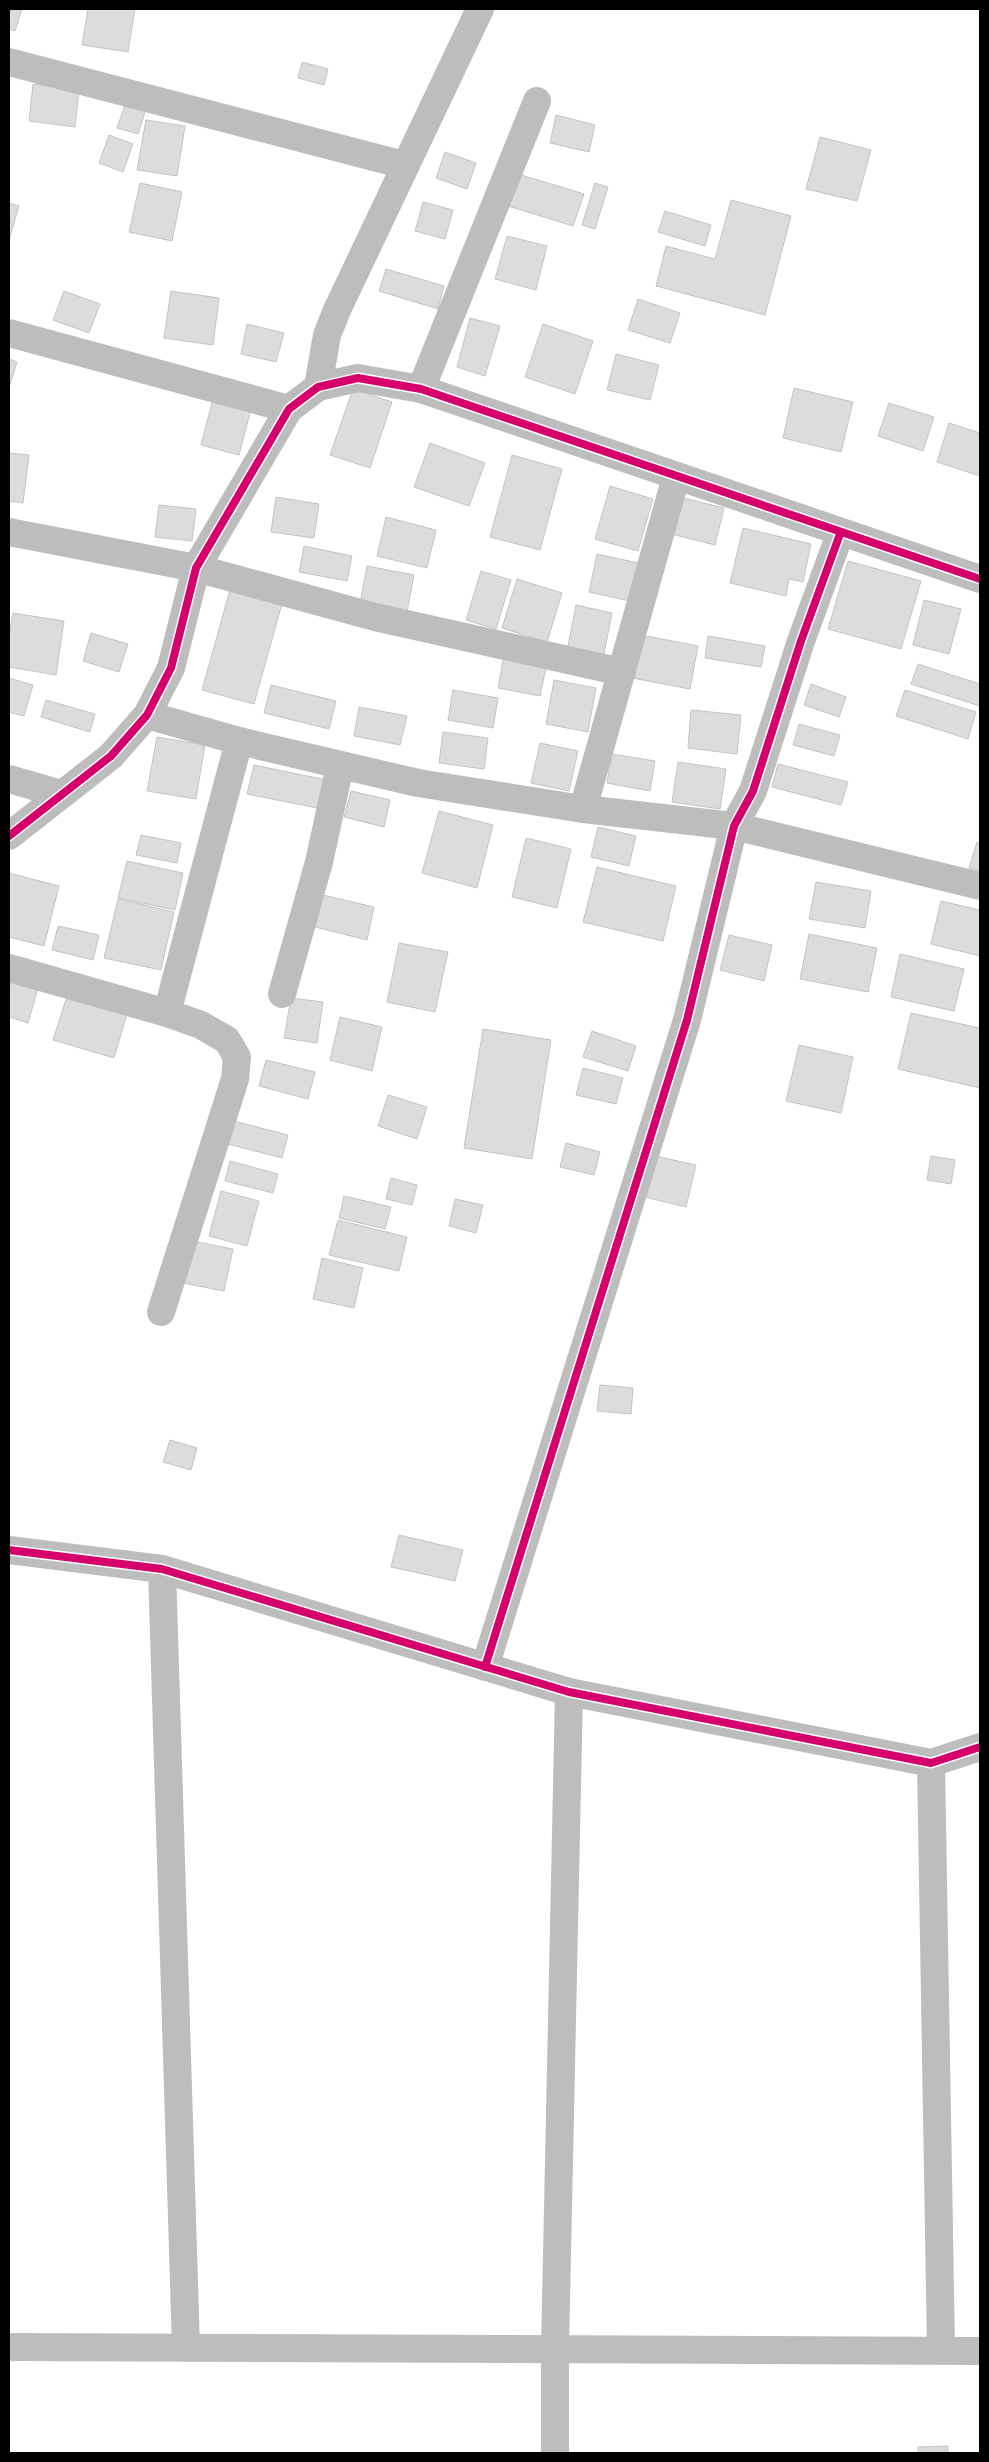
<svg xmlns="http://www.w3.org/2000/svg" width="989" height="2462" font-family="Poppins,sans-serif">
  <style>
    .building { fill: #dcdcdc; stroke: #c4c4c4 }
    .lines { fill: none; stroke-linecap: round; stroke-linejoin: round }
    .minor { stroke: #bdbdbd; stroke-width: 28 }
    .tertiary { stroke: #bdbdbd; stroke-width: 28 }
    .cycleway-casing { stroke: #fff; stroke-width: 11 }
    .cycleway { stroke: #d6006c; stroke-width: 8 }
  </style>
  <rect width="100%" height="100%" fill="#fff"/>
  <path class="building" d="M 9,9 L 22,9 L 15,31 L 9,29 Z
    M 88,9 L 135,9 L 128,52 L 82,45 Z
    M 302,62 L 328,69 L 324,85 L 298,78 Z
    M 33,84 L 79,90 L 75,127 L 29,121 Z
    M 127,99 L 147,106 L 138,134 L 117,128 Z
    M 556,115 L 595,125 L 589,152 L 550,143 Z
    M 146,120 L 185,126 L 177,176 L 137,170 Z
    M 109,135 L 133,144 L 123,172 L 99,163 Z
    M 820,137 L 871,150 L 857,201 L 806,189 Z
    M 445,152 L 476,163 L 467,189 L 436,178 Z
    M 518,174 L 584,194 L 573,226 L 508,206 Z
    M 140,183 L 182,192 L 172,241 L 129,232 Z
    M 595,183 L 608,187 L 595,229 L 582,225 Z
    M 731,200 L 791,216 L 765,315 L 656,286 L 666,246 L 715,259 Z
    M 423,202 L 453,210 L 445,239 L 415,231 Z
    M 9,203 L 19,206 L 9,240 Z
    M 665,211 L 711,225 L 705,246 L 658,232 Z
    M 507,236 L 547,246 L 536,290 L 495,279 Z
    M 386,269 L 444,286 L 438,309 L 379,291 Z
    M 64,291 L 100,304 L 89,333 L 53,320 Z
    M 171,291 L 219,298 L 213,345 L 164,338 Z
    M 638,299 L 680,313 L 670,343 L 628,330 Z
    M 470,318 L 500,326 L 485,376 L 457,367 Z
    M 247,324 L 284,333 L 276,362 L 241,354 Z
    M 543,324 L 593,341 L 575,394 L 525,377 Z
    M 616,354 L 659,365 L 650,400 L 607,390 Z
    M 9,359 L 17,362 L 9,388 Z
    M 794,388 L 853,402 L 841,452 L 783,438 Z
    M 353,389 L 392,402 L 370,468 L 330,455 Z
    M 214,395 L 252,405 L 239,455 L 201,445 Z
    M 889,403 L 934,417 L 923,451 L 878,436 Z
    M 949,423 L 980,433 L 980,476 L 937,462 Z
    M 430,443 L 485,463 L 469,506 L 414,487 Z
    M 9,453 L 29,455 L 23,503 L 9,501 Z
    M 512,455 L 562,469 L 540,550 L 490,537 Z
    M 610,486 L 653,499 L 638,551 L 595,539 Z
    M 276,497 L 319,504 L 314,538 L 271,532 Z
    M 680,497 L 724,508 L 715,545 L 671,534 Z
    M 159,505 L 196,509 L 192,541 L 155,537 Z
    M 386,517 L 436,530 L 427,568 L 377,556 Z
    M 743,528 L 811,544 L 803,582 L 789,579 L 786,596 L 730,583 Z
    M 304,546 L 352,556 L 347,581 L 299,572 Z
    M 597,554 L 643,564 L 634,602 L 589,592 Z
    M 848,561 L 921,581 L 901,649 L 828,629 Z
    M 367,566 L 414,575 L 407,612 L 360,603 Z
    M 481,571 L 511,580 L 496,629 L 466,620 Z
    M 517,579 L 562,593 L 547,642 L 502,628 Z
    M 231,586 L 283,600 L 254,704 L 202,690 Z
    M 924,600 L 961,609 L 949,654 L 913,645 Z
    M 576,605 L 612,613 L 603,659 L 567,651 Z
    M 13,613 L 64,621 L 56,675 L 9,667 L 9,636 Z
    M 91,633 L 128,644 L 119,672 L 83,661 Z
    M 641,635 L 698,646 L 690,689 L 632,678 Z
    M 708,636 L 765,646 L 761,667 L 705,658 Z
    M 504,655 L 547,663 L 540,696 L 498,688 Z
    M 918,664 L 980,684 L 980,706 L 911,684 Z
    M 9,678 L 33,685 L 24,716 L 9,712 Z
    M 554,680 L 596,688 L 588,732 L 546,724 Z
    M 811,684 L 846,697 L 839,717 L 804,705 Z
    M 271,685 L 336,701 L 329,729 L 264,713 Z
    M 453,690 L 498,698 L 493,728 L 448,720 Z
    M 905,690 L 976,712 L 968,739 L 896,716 Z
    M 46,700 L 95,714 L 90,732 L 41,717 Z
    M 359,707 L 407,716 L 400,745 L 354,736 Z
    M 691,710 L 741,715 L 737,754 L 688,748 Z
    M 799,724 L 840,735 L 834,756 L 793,745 Z
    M 443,732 L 488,738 L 484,769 L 439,763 Z
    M 157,737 L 205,745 L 196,799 L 147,791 Z
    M 540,743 L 578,751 L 569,791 L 531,783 Z
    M 612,754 L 655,761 L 650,791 L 607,783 Z
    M 678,762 L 726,769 L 720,809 L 672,802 Z
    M 778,764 L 848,782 L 841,805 L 772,787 Z
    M 254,765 L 327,780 L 322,809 L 247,794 Z
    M 351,791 L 390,800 L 384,827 L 344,817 Z
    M 439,811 L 493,825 L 477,888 L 422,873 Z
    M 598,827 L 636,836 L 629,866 L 591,857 Z
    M 141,835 L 181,843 L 177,863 L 136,855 Z
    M 526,838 L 571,849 L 557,908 L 512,897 Z
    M 977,842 L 980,843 L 980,871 L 969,868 Z
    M 127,861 L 183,873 L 175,910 L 118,898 Z
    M 597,867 L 676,886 L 663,941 L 583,922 Z
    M 9,873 L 59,886 L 44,946 L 9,937 Z
    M 816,882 L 871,891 L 865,928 L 809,919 Z
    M 323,895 L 374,907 L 367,940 L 315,927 Z
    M 118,899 L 174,912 L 161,970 L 104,958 Z
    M 941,901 L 980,910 L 980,956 L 931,944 Z
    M 58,926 L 99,935 L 93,960 L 52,950 Z
    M 809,934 L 877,948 L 868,992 L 800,979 Z
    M 729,935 L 772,945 L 764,981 L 720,970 Z
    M 399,943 L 448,952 L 435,1012 L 387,1002 Z
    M 900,954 L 964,969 L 954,1011 L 891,997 Z
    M 9,979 L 38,988 L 28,1023 L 9,1017 Z
    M 67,996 L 127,1014 L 114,1058 L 53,1040 Z
    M 291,998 L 323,1002 L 317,1043 L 284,1038 Z
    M 911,1013 L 980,1028 L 980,1088 L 898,1069 Z
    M 340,1017 L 382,1027 L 372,1071 L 330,1060 Z
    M 483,1029 L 551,1040 L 532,1159 L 464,1148 Z
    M 592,1031 L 636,1046 L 628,1071 L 583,1057 Z
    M 799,1045 L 853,1057 L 841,1113 L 786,1101 Z
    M 266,1060 L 315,1072 L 308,1099 L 259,1086 Z
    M 583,1068 L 623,1078 L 616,1104 L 576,1095 Z
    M 388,1095 L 427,1107 L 417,1139 L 378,1126 Z
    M 234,1121 L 288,1135 L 282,1158 L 228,1144 Z
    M 566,1143 L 600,1152 L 594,1175 L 560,1167 Z
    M 651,1155 L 696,1165 L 686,1207 L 641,1196 Z
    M 931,1156 L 955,1160 L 951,1184 L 927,1180 Z
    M 230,1161 L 278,1174 L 273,1193 L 225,1181 Z
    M 391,1178 L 417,1185 L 412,1205 L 386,1199 Z
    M 221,1191 L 259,1201 L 247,1246 L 209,1236 Z
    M 344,1196 L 391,1207 L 385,1229 L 339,1218 Z
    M 455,1199 L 483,1205 L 476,1233 L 449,1226 Z
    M 338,1220 L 407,1237 L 399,1271 L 329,1255 Z
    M 192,1241 L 233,1249 L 224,1291 L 183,1283 Z
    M 322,1258 L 363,1268 L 354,1308 L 313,1299 Z
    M 600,1385 L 633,1388 L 631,1414 L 597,1411 Z
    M 170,1440 L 197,1448 L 191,1470 L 163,1462 Z
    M 399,1535 L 463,1550 L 455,1581 L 391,1567 Z
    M 948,2446 L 948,2453 L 918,2453 L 918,2447 Z"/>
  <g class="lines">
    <path class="minor" d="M 9,62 L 404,165
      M 9,333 L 289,409
      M 318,387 L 327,335 L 337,310 L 480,9
      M 421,389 L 537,101
      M 9,532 L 196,568 L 375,617 L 622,672
      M 147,715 L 239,741 L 418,783 L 583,809 L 734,826 L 980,886
      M 9,779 L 61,794
      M 583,809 L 676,477
      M 9,968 L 167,1013 L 201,1025 L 227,1040 L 237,1057 L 235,1079 L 161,1312
      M 282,994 L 319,862 L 340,766
      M 167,1013 L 239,741
      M 9,1550 L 162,1569 L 569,1692 L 931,1763 L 980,1747
      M 162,1569 L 186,2348
      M 485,1667 L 687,1020 L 734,826 L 753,791 L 801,641 L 840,534
      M 931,1763 L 941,2350
      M 9,2347 L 980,2351
      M 555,2453 L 555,2349 L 569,1692"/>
    <path class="tertiary" d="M 9,836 L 111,756 L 147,715 L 171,668 L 196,568 L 289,409 L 318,387 L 358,378 L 421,389 L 980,579"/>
    <g class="cycleway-casing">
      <path id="cycleway" d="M 9,836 L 111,756 L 147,715 L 171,668 L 196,568 L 289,409 L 318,387 L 358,378 L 421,389 L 980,579
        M 9,1550 L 162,1569 L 569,1692 L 931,1763 L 980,1747
        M 485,1667 L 687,1020 L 734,826 L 753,791 L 801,641 L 840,534"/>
    </g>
    <use href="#cycleway" class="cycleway"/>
  </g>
  <rect width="989" height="2462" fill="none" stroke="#000000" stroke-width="20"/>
</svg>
